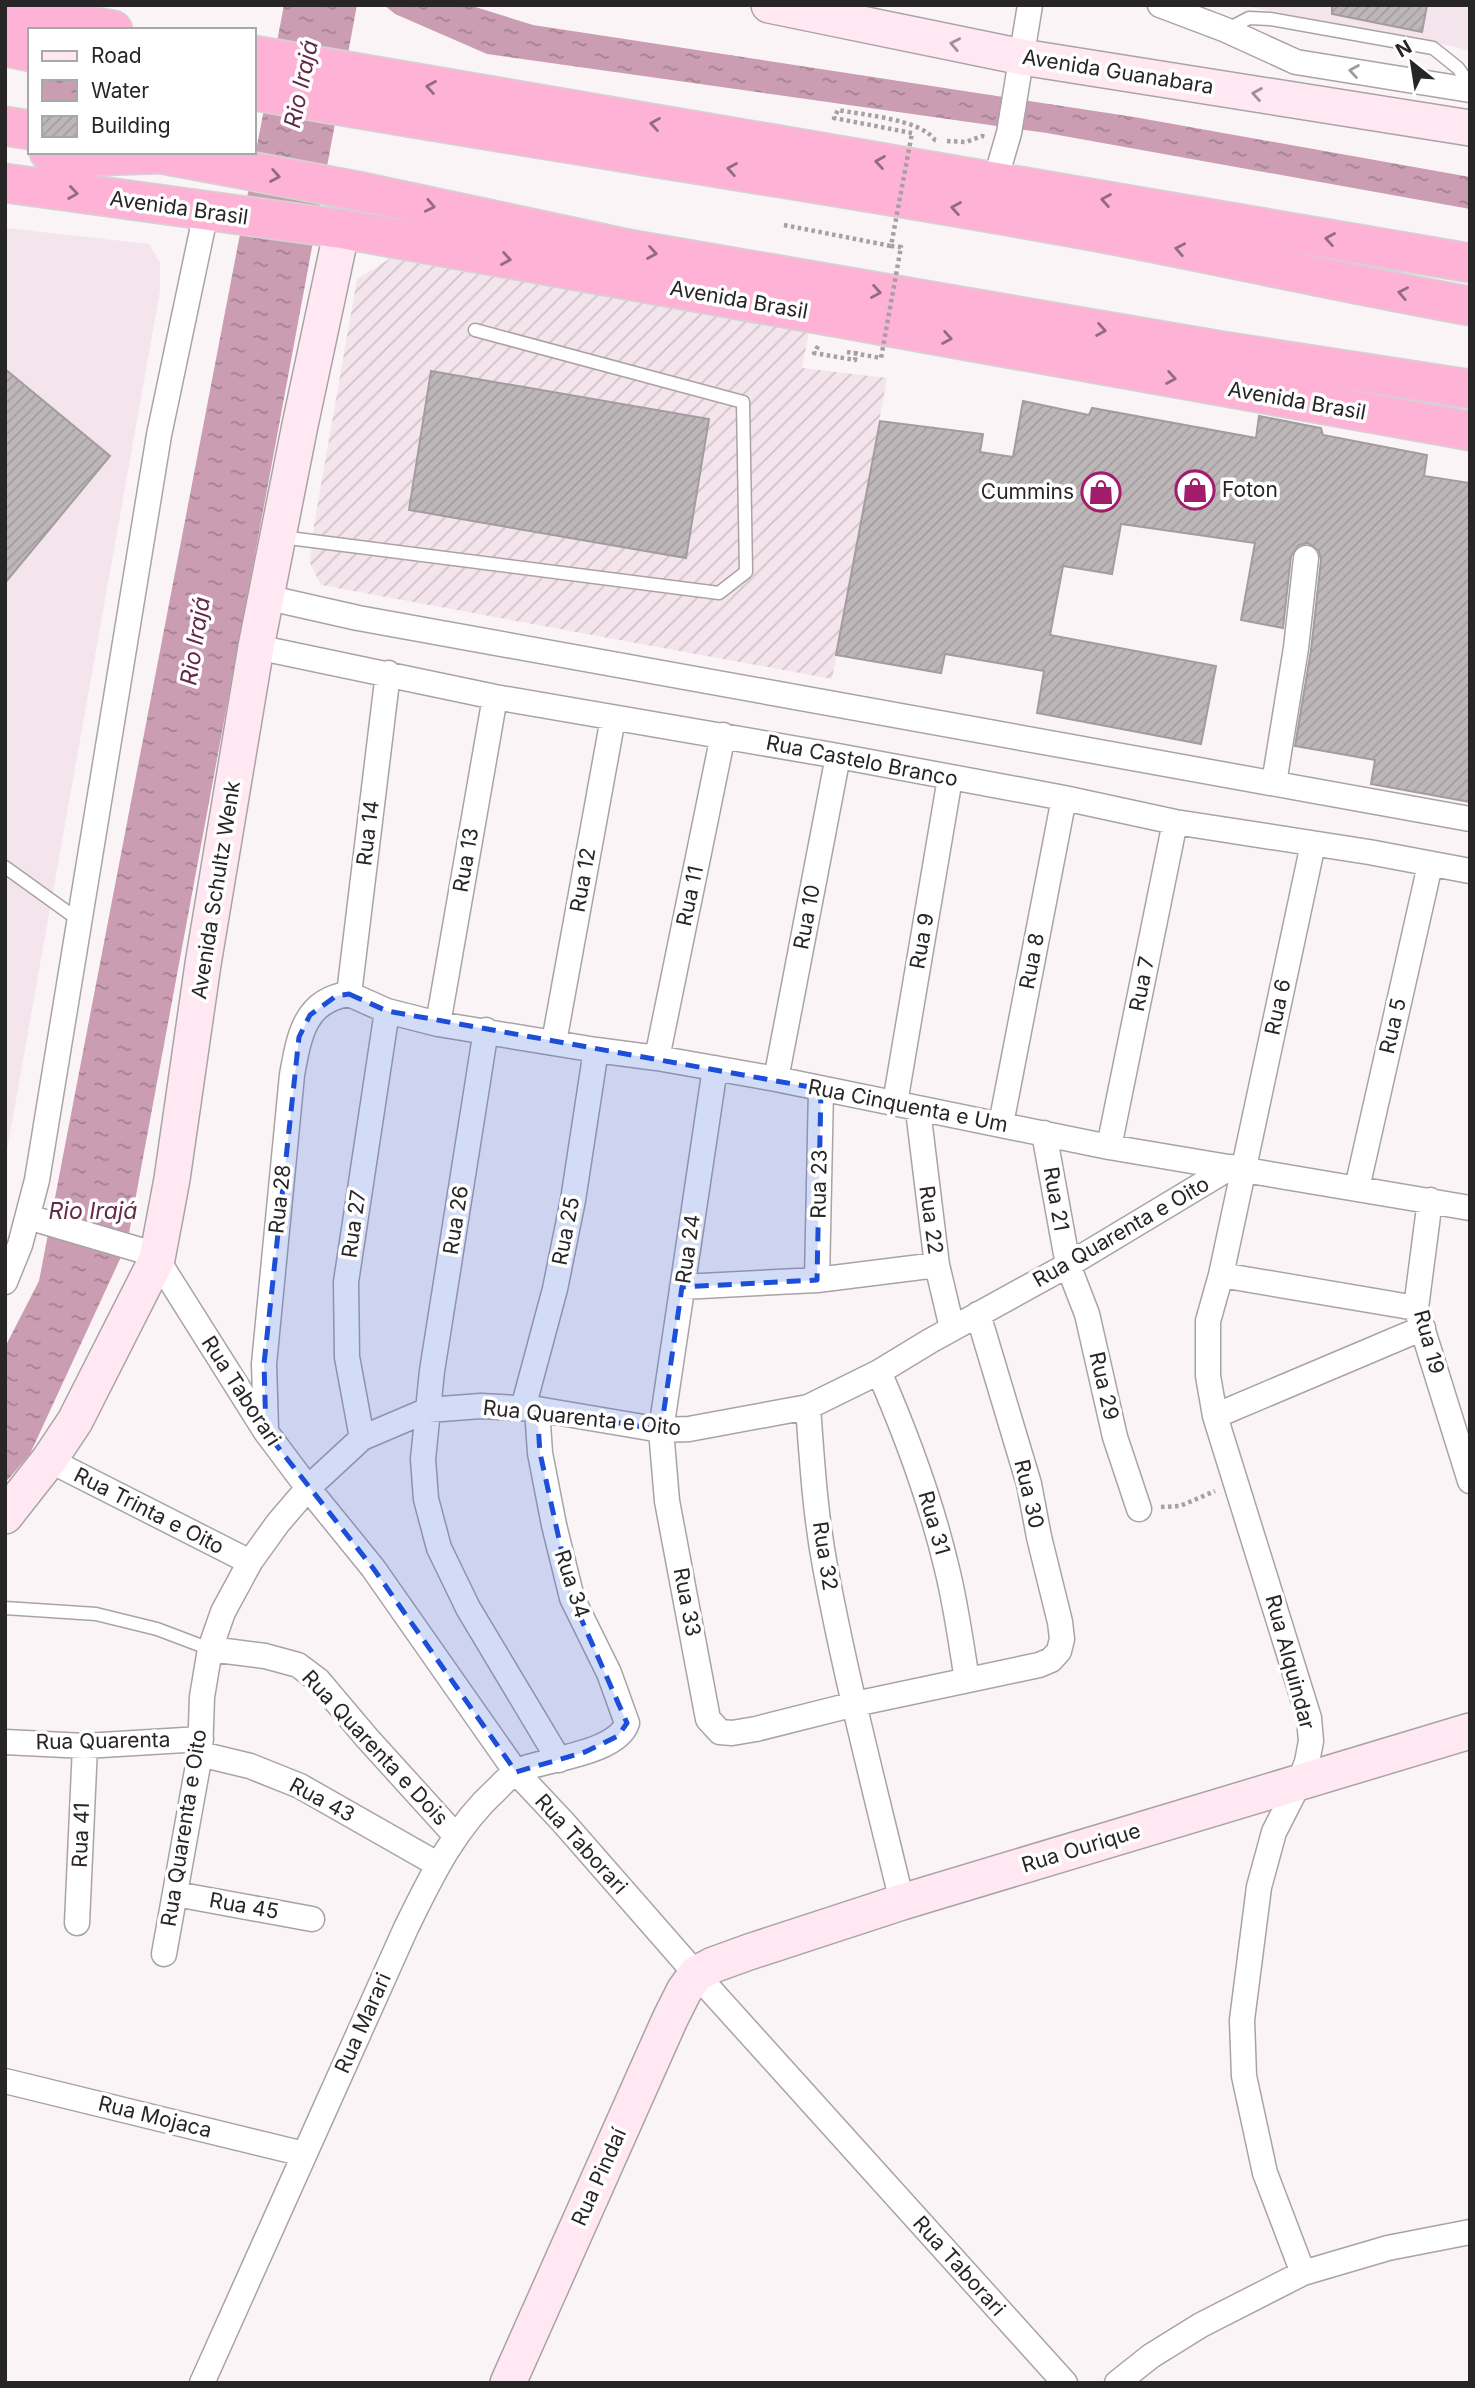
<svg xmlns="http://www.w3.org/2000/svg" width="1475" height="2388" font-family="Inter,sans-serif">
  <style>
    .built { fill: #f4e4eb }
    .industrial { fill: url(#industrial-furrows) }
    .water { fill: url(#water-ripples) }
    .building { fill: url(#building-hatch); stroke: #a39c9f; stroke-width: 2 }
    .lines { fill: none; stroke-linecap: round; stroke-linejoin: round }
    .lane-casing { stroke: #aaa3a6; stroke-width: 15 }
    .street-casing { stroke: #aaa3a6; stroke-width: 27 }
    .secondary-casing { stroke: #aaa3a6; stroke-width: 38 }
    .highway-casing { stroke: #d4d3d4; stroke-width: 41 }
    .path { stroke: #a6a0a3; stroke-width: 4.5; stroke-dasharray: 3.5 3.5; stroke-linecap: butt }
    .lane { stroke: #fff; stroke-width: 12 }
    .street { stroke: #fff; stroke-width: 24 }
    .secondary { stroke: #ffe8f2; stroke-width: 35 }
    .highway { stroke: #feb2d5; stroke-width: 38 }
    .path-bridge { stroke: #a6a0a3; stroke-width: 4.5; stroke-dasharray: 3.5 3.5; stroke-linecap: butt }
    .oneway { stroke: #9e9096 }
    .oneway2 { stroke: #9e9d9d }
    .oneway3 { stroke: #936c7e }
    .marked { fill: #1d4ed8; fill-opacity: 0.2; stroke: #1d4ed8; stroke-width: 5; stroke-dasharray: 14 9; stroke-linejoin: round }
    .labels { text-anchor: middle; stroke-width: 7; stroke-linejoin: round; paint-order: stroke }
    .street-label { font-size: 21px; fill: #282526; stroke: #fff }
    .poi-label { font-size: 21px; fill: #282526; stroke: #fff; text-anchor: start }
    .water-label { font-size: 23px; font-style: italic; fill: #632947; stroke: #fff }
  </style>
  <defs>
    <pattern id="industrial-furrows" width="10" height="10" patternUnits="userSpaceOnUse" patternTransform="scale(1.75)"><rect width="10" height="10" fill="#f4e4eb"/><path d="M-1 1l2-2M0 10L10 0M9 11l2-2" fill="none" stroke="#d1c3c9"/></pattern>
    <pattern id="water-ripples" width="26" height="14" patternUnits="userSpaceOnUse" patternTransform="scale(1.75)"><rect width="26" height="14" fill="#cb9db2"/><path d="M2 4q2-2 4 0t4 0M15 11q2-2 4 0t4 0" fill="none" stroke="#a58091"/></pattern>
    <pattern id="building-hatch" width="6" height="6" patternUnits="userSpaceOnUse" patternTransform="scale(1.75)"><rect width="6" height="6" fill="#beb7ba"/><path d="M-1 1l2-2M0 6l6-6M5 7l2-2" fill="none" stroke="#a39da0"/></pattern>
  </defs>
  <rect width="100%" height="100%" fill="#fbf4f7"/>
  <path class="built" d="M 1240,5 L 1470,5 L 1470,51 L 1452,46 Z
    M 5,228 L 149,244 L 160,263 L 160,291 L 5,1161 Z"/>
  <path class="industrial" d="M 394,256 L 809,332 L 802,368 L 887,378 L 832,679 L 321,585 L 310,563 L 314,525 L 357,279 Z"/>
  <path class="water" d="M 284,5 L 357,5 L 127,1244 L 30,1454 L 5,1483 L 5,1347 L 39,1281 Z
    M 384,5 L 469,5 L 533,25 L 1134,117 L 1470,177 L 1470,209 L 1047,133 L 487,54 L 395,14 Z"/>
  <path class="building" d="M 1332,5 L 1427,5 L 1422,32 L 1332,14 Z
    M 5,369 L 110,456 L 5,583 Z
    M 431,371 L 709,419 L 686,558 L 409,510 Z
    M 1023,401 L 1089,415 L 1092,408 L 1256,438 L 1259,416 L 1321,428 L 1323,435 L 1427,455 L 1424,476 L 1470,483 L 1470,802 L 1371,784 L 1375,760 L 1295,746 L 1311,650 L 1321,560 L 1319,551 L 1308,543 L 1299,545 L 1291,556 L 1283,628 L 1241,620 L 1255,543 L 1121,524 L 1112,574 L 1063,566 L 1050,635 L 1216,666 L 1201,744 L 1037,713 L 1044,671 L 945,654 L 941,673 L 836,655 L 880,421 L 983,434 L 980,452 L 1013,457 Z"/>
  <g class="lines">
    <g class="lane-casing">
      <path id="lane" d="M 1226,30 L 1249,18 L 1270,19 L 1433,48 L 1458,68 L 1470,85
        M 281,537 L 719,593 L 746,572 L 743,402 L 475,330
        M 5,867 L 80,921
        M 5,1608 L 96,1614 L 157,1629 L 210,1649"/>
    </g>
    <g class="street-casing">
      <path id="street" d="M 1160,5 L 1226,30 L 1296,62 L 1470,90
        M 995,181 L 1009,133 L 1030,5
        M 265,597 L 358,618 L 1470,819
        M 256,647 L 495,697 L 838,756 L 1064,798 L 1175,822 L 1369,852 L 1470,871
        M 1274,783 L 1296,648 L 1306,558
        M 349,994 L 387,1011 L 438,1024 L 596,1050 L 657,1058 L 776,1079 L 1109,1147 L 1470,1208
        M 349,994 L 388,673
        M 438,1024 L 495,697
        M 486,1030 L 432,1371 L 423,1459 L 426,1499 L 439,1548 L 468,1608 L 559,1760
        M 554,1042 L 613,718
        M 657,1058 L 723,735
        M 715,1068 L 661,1430 L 667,1501 L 708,1719 L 720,1732 L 732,1733 L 756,1729 L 855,1704 L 1039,1665 L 1051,1660 L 1059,1651 L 1062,1639 L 1060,1622 L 1039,1537 L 1029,1484 L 978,1314
        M 776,1079 L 838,756
        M 895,1103 L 950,778
        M 918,1110 L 937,1265 L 952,1328
        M 1001,1124 L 1064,798
        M 1044,1133 L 1068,1265 L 1087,1314 L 1115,1437 L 1139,1509
        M 1109,1147 L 1175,822
        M 1357,1188 L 1430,865
        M 1430,1200 L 1416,1308 L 1470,1481
        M 28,1217 L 157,1255
        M 157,1259 L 266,1432 L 308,1488 L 373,1568 L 516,1772 L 563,1822 L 696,1974 L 1065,2383
        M 1221,1275 L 1416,1308
        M 817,1280 L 821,1089
        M 5,1282 L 20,1245 L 37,1180 L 159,435 L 206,212
        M 682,1287 L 817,1280 L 937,1265
        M 879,1372 C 907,1436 931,1501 947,1569 C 956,1605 961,1643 967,1680
        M 808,1407 C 812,1460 815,1513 825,1566 C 846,1679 875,1790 902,1902
        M 523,1408 L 555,1289 L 573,1200 L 596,1050
        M 1215,1416 L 1423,1328
        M 266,1429 L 264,1364 L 292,1075 C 299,1037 304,1000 349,994
        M 362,1438 L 347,1357 L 346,1282 L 387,1011
        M 49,1460 L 250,1562
        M 210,1649 L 265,1656 L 298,1665 L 318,1680 L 367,1738 L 455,1835
        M 5,1742 L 85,1746 L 201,1739
        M 200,1754 L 250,1766 L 300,1786 L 437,1864
        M 176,1894 L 312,1919
        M 77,1923 L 85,1746
        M 164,1954 L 200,1754 L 202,1697 L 210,1649 L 223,1612 L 250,1562 L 278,1523 L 308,1488 L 362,1438 L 428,1410 L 481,1406 L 537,1409 L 661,1430 L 689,1429 L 808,1407 L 879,1372 L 930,1341 L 1068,1265 L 1231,1167
        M 5,2081 L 304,2154
        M 1303,2273 L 1265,2173 L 1244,2076 L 1242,2020 L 1259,1887 L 1274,1832 L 1299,1783 L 1307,1762 L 1311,1741 L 1309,1718 L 1215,1416 L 1208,1376 L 1208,1321 L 1221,1275 L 1313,844
        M 202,2383 L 406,1928 C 431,1877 454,1828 497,1789 C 503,1783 510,1775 517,1771 C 543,1759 617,1754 627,1723 L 609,1673 L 572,1598 L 554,1525 L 540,1453 L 537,1409
        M 1117,2383 L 1151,2356 L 1201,2325 L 1303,2273 L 1388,2248 L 1470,2232"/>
    </g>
    <g class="secondary-casing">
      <path id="secondary" d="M 769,5 L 1022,57 L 1470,128
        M 5,1516 L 49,1460 L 75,1421 L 157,1259 L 172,1179 L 203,964 L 256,647 L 300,425 L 342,229
        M 508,2383 L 670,2019 L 684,1991 L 696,1974 L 713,1965 L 749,1952 L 902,1902 L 1470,1731"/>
    </g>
    <g class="highway-casing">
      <path id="highway" d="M 5,10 L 113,30
        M 5,47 L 30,52
        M 254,55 L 1470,263
        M 254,91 C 531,140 809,180 1086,230 C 1214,254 1341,283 1470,306
        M 5,126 L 30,130
        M 49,152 L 77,157 L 161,154
        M 150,152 L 363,192 L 629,249 L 1223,351 L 1470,389
        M 5,183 L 342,229 L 1470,431"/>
    </g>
    <path class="path" d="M 912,133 L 834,118 L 838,110 C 863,115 920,119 935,140 L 938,140
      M 947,141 L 966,142 L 982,136 L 986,137
      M 784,225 L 891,246
      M 818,346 L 814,353 L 855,360 L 856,351
      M 1161,1507 L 1180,1506 L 1215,1491"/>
    <use href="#lane" class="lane"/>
    <use href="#street" class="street"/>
    <use href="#secondary" class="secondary"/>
    <use href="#highway" class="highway"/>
    <path class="path-bridge" d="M 847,352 L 881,358 L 901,247 L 891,246 L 912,133"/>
  </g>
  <defs><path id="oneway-chevron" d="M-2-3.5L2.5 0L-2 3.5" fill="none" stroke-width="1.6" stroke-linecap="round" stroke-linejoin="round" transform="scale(1.75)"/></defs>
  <g class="oneway">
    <use href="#oneway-chevron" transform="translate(955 44) rotate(-169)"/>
    <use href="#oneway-chevron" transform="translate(1257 94) rotate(-171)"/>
  </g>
  <use class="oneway2" href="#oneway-chevron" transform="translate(1354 71) rotate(-171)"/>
  <g class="oneway3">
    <use href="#oneway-chevron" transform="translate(431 87) rotate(-171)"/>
    <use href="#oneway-chevron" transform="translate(655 124) rotate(-171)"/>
    <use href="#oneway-chevron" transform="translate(880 162) rotate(-171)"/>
    <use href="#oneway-chevron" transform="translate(732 169) rotate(-170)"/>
    <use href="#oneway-chevron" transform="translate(275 176) rotate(10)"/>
    <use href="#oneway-chevron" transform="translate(73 193) rotate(8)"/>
    <use href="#oneway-chevron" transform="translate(1106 200) rotate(-170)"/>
    <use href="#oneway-chevron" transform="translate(430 206) rotate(12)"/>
    <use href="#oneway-chevron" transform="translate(956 208) rotate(-170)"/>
    <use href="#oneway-chevron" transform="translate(1330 239) rotate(-170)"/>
    <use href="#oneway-chevron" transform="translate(1180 249) rotate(-169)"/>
    <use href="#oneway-chevron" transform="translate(652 253) rotate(10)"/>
    <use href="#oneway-chevron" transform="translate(506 259) rotate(10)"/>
    <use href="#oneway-chevron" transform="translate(876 292) rotate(10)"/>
    <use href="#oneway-chevron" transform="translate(1403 293) rotate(-169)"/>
    <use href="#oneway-chevron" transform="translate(1101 330) rotate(10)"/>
    <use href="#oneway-chevron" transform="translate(947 338) rotate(10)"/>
    <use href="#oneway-chevron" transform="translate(1171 378) rotate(10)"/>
  </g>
  <path class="marked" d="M 349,994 L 387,1011 L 821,1089 L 817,1280 L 682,1287 L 661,1430 L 537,1409 L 540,1453 L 572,1598 L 627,1723 L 618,1736 L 585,1752 L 516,1772 L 373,1568 L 266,1432 L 264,1364 L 299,1037 L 310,1015 L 336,996 Z"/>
  <defs>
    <g id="shop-ring" transform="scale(2.0125)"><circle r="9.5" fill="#fff" stroke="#a11c6b" stroke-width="1.5"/><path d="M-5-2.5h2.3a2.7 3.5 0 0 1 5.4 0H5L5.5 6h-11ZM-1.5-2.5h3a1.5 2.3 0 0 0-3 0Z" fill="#a11c6b"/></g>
  </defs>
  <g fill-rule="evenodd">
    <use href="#shop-ring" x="1195" y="490"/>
    <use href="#shop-ring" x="1101" y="492"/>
  </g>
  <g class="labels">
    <g class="street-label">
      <text transform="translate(1118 72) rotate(9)" y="7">Avenida Guanabara</text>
      <text transform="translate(179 208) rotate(8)" y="7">Avenida Brasil</text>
      <text transform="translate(739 300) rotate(10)" y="7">Avenida Brasil</text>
      <text transform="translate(1297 401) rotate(10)" y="7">Avenida Brasil</text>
      <text transform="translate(862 761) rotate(11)" y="7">Rua Castelo Branco</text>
      <text transform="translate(368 833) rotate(-83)" y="7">Rua 14</text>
      <text transform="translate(466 860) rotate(-80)" y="7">Rua 13</text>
      <text transform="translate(583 880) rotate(-80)" y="7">Rua 12</text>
      <text transform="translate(216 890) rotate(-81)" y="7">Avenida Schultz Wenk</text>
      <text transform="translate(690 896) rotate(-78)" y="7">Rua 11</text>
      <text transform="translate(807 917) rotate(-79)" y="7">Rua 10</text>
      <text transform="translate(922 941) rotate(-80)" y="7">Rua 9</text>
      <text transform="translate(1032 961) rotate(-79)" y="7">Rua 8</text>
      <text transform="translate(1142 984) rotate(-79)" y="7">Rua 7</text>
      <text transform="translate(1278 1007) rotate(-78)" y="7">Rua 6</text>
      <text transform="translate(1393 1026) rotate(-77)" y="7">Rua 5</text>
      <text transform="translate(908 1106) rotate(11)" y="7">Rua Cinquenta e Um</text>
      <text transform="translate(819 1184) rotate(-89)" y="7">Rua 23</text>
      <text transform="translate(280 1199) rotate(-84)" y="7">Rua 28</text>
      <text transform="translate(1056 1199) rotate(80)" y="7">Rua 21</text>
      <text transform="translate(456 1220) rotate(-81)" y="7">Rua 26</text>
      <text transform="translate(931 1220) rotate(82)" y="7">Rua 22</text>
      <text transform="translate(354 1224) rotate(-82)" y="7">Rua 27</text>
      <text transform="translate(566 1231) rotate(-79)" y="7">Rua 25</text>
      <text transform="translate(1121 1232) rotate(-30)" y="7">Rua Quarenta e Oito</text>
      <text transform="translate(688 1249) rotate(-82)" y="7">Rua 24</text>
      <text transform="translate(1429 1342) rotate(75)" y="7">Rua 19</text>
      <text transform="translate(1104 1386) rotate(77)" y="7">Rua 29</text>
      <text transform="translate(241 1391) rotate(57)" y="7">Rua Taborari</text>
      <text transform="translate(582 1418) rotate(6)" y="7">Rua Quarenta e Oito</text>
      <text transform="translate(1029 1494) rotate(77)" y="7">Rua 30</text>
      <text transform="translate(149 1511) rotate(27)" y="7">Rua Trinta e Oito</text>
      <text transform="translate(934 1523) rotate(74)" y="7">Rua 31</text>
      <text transform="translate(825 1556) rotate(81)" y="7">Rua 32</text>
      <text transform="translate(572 1584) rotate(72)" y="7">Rua 34</text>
      <text transform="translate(687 1602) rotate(79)" y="7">Rua 33</text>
      <text transform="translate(1290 1662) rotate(75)" y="7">Rua Alquindar</text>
      <text transform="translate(103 1741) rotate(-1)" y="7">Rua Quarenta</text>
      <text transform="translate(375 1748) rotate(47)" y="7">Rua Quarenta e Dois</text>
      <text transform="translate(322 1800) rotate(28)" y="7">Rua 43</text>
      <text transform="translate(184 1828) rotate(-81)" y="7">Rua Quarenta e Oito</text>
      <text transform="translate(81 1835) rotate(-88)" y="7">Rua 41</text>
      <text transform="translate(581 1844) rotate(48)" y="7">Rua Taborari</text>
      <text transform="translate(1081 1848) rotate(-17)" y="7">Rua Ourique</text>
      <text transform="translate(244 1906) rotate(10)" y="7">Rua 45</text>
      <text transform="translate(363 2023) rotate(-66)" y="7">Rua Marari</text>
      <text transform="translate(155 2117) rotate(14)" y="7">Rua Mojaca</text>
      <text transform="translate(599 2177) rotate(-66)" y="7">Rua Pindaí</text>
      <text transform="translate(959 2266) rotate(48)" y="7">Rua Taborari</text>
    </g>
    <g class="poi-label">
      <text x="1222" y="497">Foton</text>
      <text x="1074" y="499" text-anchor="end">Cummins</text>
    </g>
    <g class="water-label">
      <text transform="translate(301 84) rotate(-78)" y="8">Rio Irajá</text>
      <text transform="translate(195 641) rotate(-81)" y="8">Rio Irajá</text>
      <text x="93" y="1219">Rio Irajá</text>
    </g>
  </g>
  <rect width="1475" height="2388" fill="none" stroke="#282526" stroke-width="14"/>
  <rect x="28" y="28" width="228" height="126" fill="#ffffff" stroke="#a9a8a8" stroke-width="2"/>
  <rect x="42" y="51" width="35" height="10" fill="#ffe8f2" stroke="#a9a8a8" stroke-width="2"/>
  <text x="91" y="63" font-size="21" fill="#282526">Road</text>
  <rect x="42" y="80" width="35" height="21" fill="url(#water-ripples)" stroke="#a9a8a8" stroke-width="2"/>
  <text x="91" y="98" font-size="21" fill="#282526">Water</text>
  <rect x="42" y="116" width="35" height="21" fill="url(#building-hatch)" stroke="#a9a8a8" stroke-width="2"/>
  <text x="91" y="133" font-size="21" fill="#282526">Building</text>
  <g transform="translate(1412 63) rotate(330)" stroke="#ffffff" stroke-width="5" paint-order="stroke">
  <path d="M0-5L12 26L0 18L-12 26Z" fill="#282526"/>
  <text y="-10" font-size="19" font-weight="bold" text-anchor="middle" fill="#282526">N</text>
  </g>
</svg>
